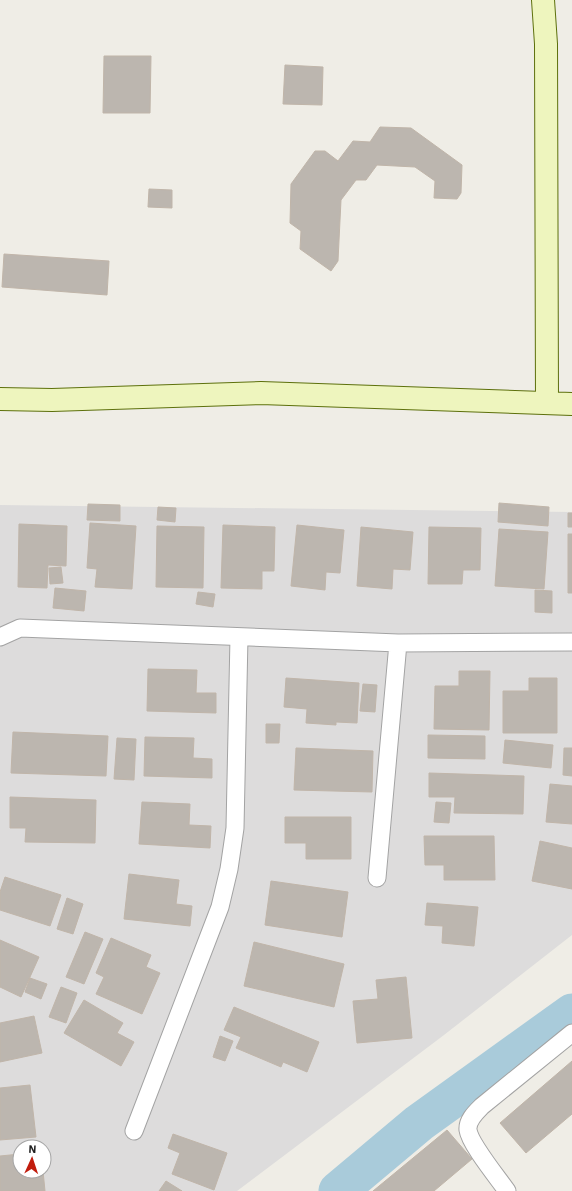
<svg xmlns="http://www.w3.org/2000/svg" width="572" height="1191" font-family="'IBM Plex Sans',sans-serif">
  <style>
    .residential { fill: #dddcdc; fill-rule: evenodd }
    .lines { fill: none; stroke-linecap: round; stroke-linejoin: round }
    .river { stroke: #a9cbda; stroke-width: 39 }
    .building { fill: #bcb6af; stroke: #c0b5a9 }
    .street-casing { stroke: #a3a3a3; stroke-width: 19 }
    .secondary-casing { stroke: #5d700c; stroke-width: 24 }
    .street { stroke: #fff; stroke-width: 17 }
    .secondary { stroke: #eef5be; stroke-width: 22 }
  </style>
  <rect width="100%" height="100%" fill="#efede6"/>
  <path class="residential" d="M 0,505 L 572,512 L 572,935 L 444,1035 L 237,1191 L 0,1191 ZM 20,1147 L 44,1147 L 44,1171 L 20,1171 Z"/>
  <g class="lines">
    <path class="river" d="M 338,1191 L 419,1123 L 572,1013"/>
  </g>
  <path class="building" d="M 104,56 L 151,56 L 150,113 L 103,113 Z
    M 285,65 L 323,67 L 322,105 L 283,104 Z
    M 380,127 L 411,128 L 462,165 L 461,193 L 457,199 L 434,198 L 435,181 L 415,167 L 377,165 L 366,180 L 356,180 L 341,200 L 338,261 L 331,271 L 300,249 L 301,231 L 290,223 L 291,184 L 315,151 L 325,151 L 338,161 L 353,141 L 370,142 Z
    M 149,189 L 172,190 L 172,208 L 148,207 Z
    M 4,254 L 109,261 L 107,295 L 2,287 Z
    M 499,503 L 549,507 L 548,526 L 498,522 Z
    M 88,504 L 120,505 L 120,521 L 87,520 Z
    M 158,507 L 176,508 L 175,522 L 157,520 Z
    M 568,513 L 572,513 L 572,527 L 568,527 Z
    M 90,523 L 136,526 L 132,589 L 95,587 L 97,569 L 87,568 Z
    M 19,524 L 67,526 L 66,566 L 48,565 L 47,588 L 18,587 Z
    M 223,525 L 275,527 L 274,571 L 262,571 L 262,589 L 221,588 Z
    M 297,525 L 344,530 L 340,573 L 326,572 L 325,590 L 291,586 Z
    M 157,526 L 204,527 L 203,588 L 156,587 Z
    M 361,527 L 413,532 L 410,570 L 393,569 L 392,589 L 357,586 Z
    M 429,527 L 481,528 L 480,570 L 463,570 L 462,584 L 428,584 Z
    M 499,529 L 548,532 L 544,589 L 495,586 Z
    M 568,534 L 572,534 L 572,593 L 568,593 Z
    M 61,567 L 63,583 L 50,584 L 49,568 Z
    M 55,588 L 86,591 L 84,611 L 53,608 Z
    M 535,590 L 552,591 L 552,613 L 535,612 Z
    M 198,592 L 215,594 L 213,607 L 196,604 Z
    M 148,669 L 197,670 L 196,693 L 216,693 L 216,713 L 147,711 Z
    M 459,671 L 490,671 L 489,730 L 434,729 L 435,686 L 459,686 Z
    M 286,678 L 359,683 L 357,723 L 336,722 L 336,725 L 306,723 L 307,709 L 284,707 Z
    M 529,678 L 557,678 L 557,733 L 503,733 L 503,691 L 529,691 Z
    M 363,684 L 377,685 L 375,712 L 360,711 Z
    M 266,724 L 280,724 L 279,743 L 266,743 Z
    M 13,732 L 108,736 L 106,776 L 11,773 Z
    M 428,735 L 485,736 L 485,759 L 428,758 Z
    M 145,737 L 194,738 L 193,758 L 212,759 L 212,778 L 144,776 Z
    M 117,738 L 136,739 L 134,780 L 114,779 Z
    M 505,740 L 553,745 L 551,768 L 503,763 Z
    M 296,748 L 373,751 L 372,792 L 294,790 Z
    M 564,748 L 572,748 L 572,776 L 563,775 Z
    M 429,773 L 524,776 L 523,814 L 454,813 L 455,797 L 429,797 Z
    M 550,784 L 572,786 L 572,824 L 546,822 Z
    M 10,797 L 96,800 L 95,843 L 25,842 L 26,828 L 10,828 Z
    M 142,802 L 190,804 L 189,825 L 211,826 L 210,848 L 139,844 Z
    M 436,802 L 451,803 L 449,823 L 434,822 Z
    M 285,817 L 351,817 L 351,859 L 306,859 L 306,843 L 285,843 Z
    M 424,836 L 494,836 L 495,880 L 444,880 L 444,865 L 425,865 Z
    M 540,841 L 572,848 L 572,889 L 532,881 Z
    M 129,874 L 179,880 L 176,904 L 192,906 L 190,926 L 124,919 Z
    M 5,877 L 61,895 L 50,926 L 0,910 L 0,892 Z
    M 271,881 L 348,892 L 342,937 L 265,925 Z
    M 67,898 L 83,904 L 73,934 L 57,929 Z
    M 427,903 L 478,907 L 474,946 L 442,943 L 443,926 L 425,925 Z
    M 85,932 L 103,939 L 84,984 L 66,977 Z
    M 111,938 L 151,955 L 146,967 L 160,973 L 142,1014 L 96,994 L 104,977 L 96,973 Z
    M 0,940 L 39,957 L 21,997 L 0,987 Z
    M 254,942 L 344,964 L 334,1007 L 244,986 Z
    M 406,977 L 412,1038 L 357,1043 L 353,1001 L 378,999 L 376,980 Z
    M 30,978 L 47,984 L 41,999 L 25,992 Z
    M 61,987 L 77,993 L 66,1023 L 49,1017 Z
    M 84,1000 L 123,1023 L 117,1033 L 134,1042 L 121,1066 L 64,1033 Z
    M 234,1007 L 319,1042 L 307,1072 L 283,1062 L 281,1067 L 236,1048 L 241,1037 L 224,1030 Z
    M 34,1016 L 42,1053 L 0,1062 L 0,1023 Z
    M 220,1036 L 233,1041 L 225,1061 L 213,1057 Z
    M 572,1061 L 572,1114 L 526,1153 L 500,1123 Z
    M 30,1085 L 36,1137 L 0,1140 L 0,1088 Z
    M 447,1130 L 472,1159 L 434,1191 L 373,1191 Z
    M 173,1134 L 227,1153 L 214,1190 L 172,1174 L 180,1153 L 168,1148 Z
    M 20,1154 L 20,1171 L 43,1171 L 45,1191 L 0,1191 L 0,1156 Z
    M 166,1181 L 182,1191 L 159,1191 Z"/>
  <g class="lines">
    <g class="street-casing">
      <path id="street" d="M 0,637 L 20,628 L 398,643 L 572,642
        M 377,878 L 398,643
        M 134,1131 L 220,907 L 229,869 L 235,828 L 239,637
        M 507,1191 C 498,1178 470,1144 468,1130 C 467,1120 476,1112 482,1106 L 572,1033"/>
    </g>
    <g class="secondary-casing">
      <path id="secondary" d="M 543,0 L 546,44 L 547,402
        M 0,399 L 52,400 L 261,393 L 572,404"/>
    </g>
    <use href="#street" class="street"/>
    <use href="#secondary" class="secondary"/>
  </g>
  <g transform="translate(32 1159) rotate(3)"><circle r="19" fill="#ffffff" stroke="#a5a5a5"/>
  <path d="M0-3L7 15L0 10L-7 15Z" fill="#c11c0d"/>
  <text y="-6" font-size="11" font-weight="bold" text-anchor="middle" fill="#1f1f1f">N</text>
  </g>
</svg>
